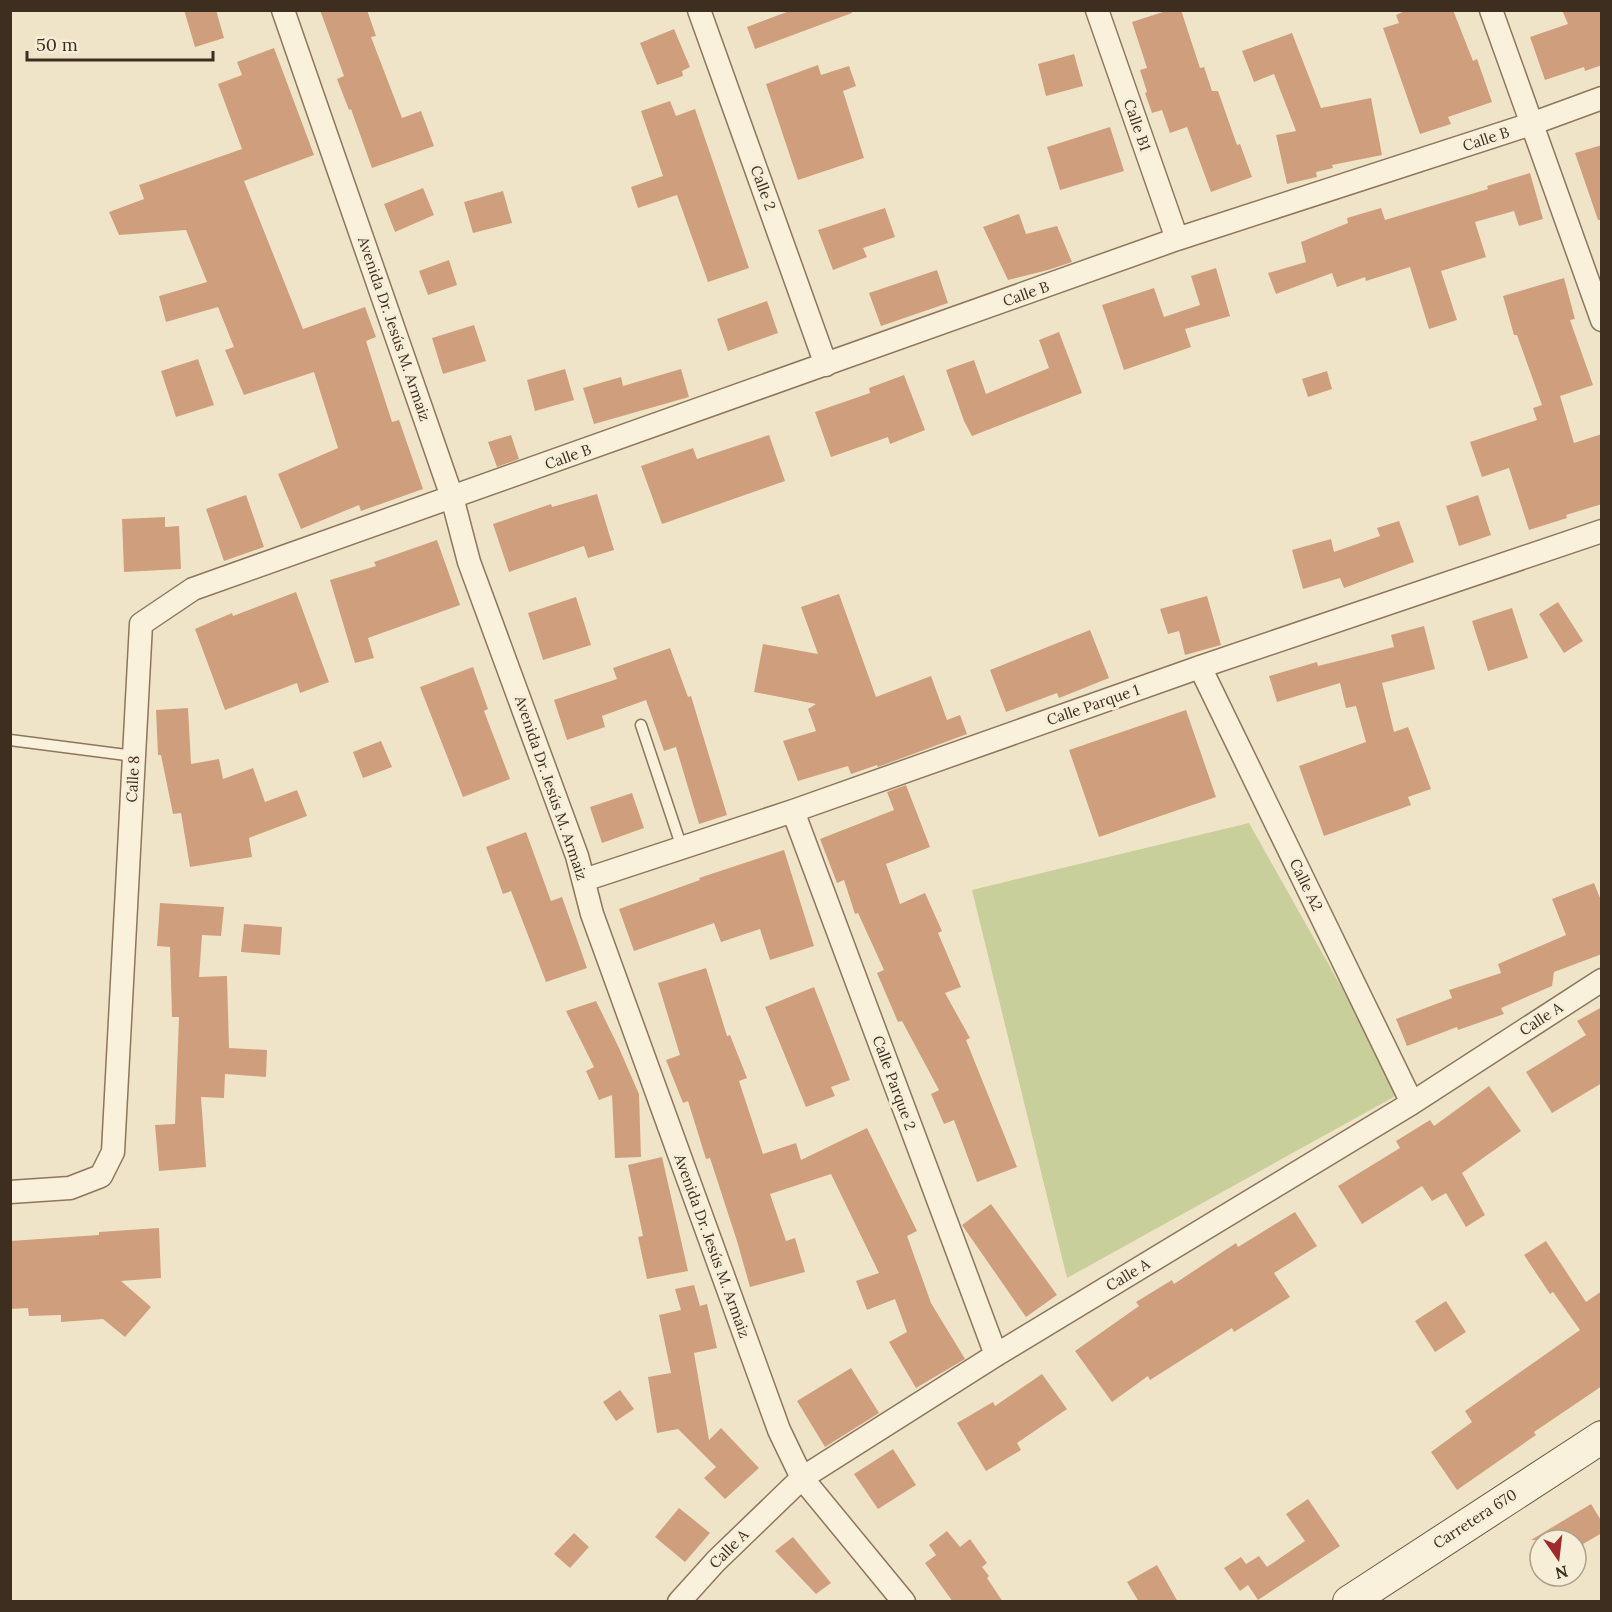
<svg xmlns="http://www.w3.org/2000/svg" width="1612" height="1612" font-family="Lora,serif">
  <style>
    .green { fill: #c9cf9b }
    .building { fill: #cf9f7d }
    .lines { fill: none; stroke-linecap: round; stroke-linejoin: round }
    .lane-casing { stroke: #8d765c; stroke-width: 13 }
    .street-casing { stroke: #8d765c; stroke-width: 25 }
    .secondary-casing { stroke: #6f573f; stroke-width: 34 }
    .lane { stroke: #faf1dc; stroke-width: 10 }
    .street { stroke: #faf1dc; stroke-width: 22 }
    .secondary { stroke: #faf1dc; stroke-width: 32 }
    .labels { text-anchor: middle; stroke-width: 6; stroke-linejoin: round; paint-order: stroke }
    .street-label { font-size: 15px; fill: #3d2e20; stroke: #f7eed8 }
  </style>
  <rect width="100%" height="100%" fill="#f0e4c8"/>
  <path class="green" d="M 1249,823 L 1401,1093 L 1067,1278 L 972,890 Z"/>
  <path class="building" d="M 184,10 L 216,10 L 224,38 L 195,47 Z
    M 320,10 L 367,10 L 376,36 L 371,37 L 402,118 L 421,111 L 434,146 L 372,168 L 351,109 L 349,110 L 337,79 L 344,76 Z
    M 792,10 L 851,10 L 852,13 L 755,49 L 747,27 Z
    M 1169,10 L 1181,10 L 1200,68 L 1204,67 L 1212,91 L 1218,91 L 1237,145 L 1240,144 L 1252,177 L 1211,192 L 1187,127 L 1170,133 L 1162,110 L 1152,113 L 1145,93 L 1147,92 L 1140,70 L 1147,68 L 1132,22 Z
    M 1407,10 L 1453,10 L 1473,61 L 1477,59 L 1492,102 L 1448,117 L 1451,124 L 1420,134 L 1383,28 L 1399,23 L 1396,15 Z
    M 1562,10 L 1602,10 L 1602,65 L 1585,71 L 1584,67 L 1545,80 L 1530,37 L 1568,24 Z
    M 674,29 L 690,67 L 682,71 L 683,76 L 657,85 L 640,43 Z
    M 1292,33 L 1321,108 L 1371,98 L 1382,155 L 1332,165 L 1333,168 L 1316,172 L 1317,177 L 1287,184 L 1276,135 L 1296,131 L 1274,74 L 1254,82 L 1242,51 Z
    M 274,48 L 314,155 L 244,181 L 303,329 L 365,307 L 376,337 L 366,341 L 392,422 L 399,420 L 423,489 L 361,511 L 359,505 L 301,529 L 278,474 L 338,448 L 314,372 L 244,395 L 225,350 L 234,347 L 218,307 L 166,322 L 159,296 L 207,282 L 186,230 L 119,235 L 109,212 L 144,199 L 139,185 L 242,149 L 218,84 L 242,75 L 237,62 Z
    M 1074,54 L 1083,86 L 1046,96 L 1038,64 Z
    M 818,65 L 821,75 L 849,66 L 856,86 L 843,91 L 864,158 L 798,180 L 766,84 Z
    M 670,101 L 676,116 L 695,109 L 749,268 L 708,282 L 677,195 L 638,208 L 631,187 L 663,176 L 641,111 Z
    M 1110,127 L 1124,171 L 1060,190 L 1047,147 Z
    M 1602,145 L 1602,220 L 1598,220 L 1575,153 Z
    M 1530,173 L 1543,219 L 1519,226 L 1514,211 L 1475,222 L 1486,257 L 1441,271 L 1457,320 L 1429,329 L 1410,267 L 1366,281 L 1365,277 L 1337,287 L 1332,273 L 1276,294 L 1268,273 L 1306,262 L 1301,242 L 1348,223 L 1347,218 L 1381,208 L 1385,220 L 1488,189 L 1487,186 Z
    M 423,188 L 434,215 L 395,232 L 384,204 Z
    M 503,191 L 512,223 L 473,233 L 464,202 Z
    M 885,208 L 895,237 L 863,248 L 867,257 L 833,270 L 818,230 Z
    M 1019,214 L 1026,234 L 1057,226 L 1072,262 L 1048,270 L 1008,280 L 983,227 Z
    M 449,260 L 457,285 L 428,295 L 419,271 Z
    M 1216,268 L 1230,316 L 1185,329 L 1191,347 L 1124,370 L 1102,305 L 1154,288 L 1164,317 L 1200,305 L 1191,276 Z
    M 937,270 L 948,303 L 881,326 L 869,293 Z
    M 1564,278 L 1575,319 L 1570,320 L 1593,385 L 1560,396 L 1574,443 L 1602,434 L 1602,504 L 1566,515 L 1567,518 L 1529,530 L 1509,468 L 1482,477 L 1470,442 L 1537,420 L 1533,408 L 1542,405 L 1517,335 L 1514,335 L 1503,296 Z
    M 767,301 L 778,333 L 728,351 L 717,319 Z
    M 474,325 L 486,361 L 443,374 L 432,338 Z
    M 1059,332 L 1082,393 L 972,436 L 964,421 L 946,370 L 974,360 L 986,394 L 1049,368 L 1039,340 Z
    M 198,359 L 214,405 L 176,417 L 161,371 Z
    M 565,369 L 574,400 L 535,411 L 527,380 Z
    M 681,369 L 689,397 L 594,424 L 583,388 L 621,377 L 623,386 Z
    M 1327,371 L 1332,389 L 1308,397 L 1302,379 Z
    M 904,375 L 925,430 L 890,444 L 888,437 L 831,457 L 815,412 L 870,393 L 869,388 Z
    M 511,435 L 519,459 L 497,467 L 488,442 Z
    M 769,435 L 785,481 L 662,524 L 641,466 L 693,448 L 697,459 Z
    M 597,494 L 614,550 L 588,558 L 584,546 L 509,572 L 493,524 L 551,504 L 552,507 Z
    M 246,495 L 264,547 L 224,561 L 206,509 Z
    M 1478,495 L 1491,535 L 1459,546 L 1446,506 Z
    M 165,517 L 165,527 L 179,526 L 181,569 L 124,572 L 122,519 Z
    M 1399,521 L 1414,562 L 1344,588 L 1340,578 L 1303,589 L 1292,550 L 1331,539 L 1334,552 L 1380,536 L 1377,528 Z
    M 437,540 L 460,605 L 368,638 L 374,658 L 355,663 L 330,580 L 376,566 L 374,562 Z
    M 296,592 L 329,682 L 300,693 L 297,683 L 225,710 L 195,629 L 232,613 L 233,616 Z
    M 839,594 L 876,697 L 931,676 L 947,720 L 960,715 L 967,734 L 878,767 L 877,765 L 851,774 L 848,766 L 798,781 L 783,741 L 816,731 L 808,709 L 816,704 L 754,692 L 763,644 L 818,654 L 801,607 Z
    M 1207,596 L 1221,645 L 1185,655 L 1179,631 L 1168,634 L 1160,609 Z
    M 576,597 L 591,645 L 543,660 L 528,613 Z
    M 1558,602 L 1583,641 L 1564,653 L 1539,614 Z
    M 1512,608 L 1528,658 L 1488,671 L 1472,621 Z
    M 1424,626 L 1435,669 L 1382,683 L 1394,732 L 1408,727 L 1431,789 L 1408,797 L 1411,805 L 1324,836 L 1299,766 L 1366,742 L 1356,706 L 1346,708 L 1340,683 L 1277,702 L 1269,676 L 1317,662 L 1318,666 L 1394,647 L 1391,635 Z
    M 1090,630 L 1109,678 L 1059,698 L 1057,693 L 1006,712 L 990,670 Z
    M 670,648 L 688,697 L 691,696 L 727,815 L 699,824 L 676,747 L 664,751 L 646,700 L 602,716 L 605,727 L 567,740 L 554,700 L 617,679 L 613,668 Z
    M 473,667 L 488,709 L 484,711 L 510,779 L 463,797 L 420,687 Z
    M 188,708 L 191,764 L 219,759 L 223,779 L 253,768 L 265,802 L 297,790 L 307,816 L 249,838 L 252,857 L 190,867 L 181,813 L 173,814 L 161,755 L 158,755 L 156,710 Z
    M 1186,710 L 1216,797 L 1099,837 L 1069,750 Z
    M 381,741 L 392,767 L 363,778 L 353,752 Z
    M 906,785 L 930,847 L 886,864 L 900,904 L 925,893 L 942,931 L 938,933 L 961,987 L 945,993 L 970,1038 L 966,1040 L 1017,1167 L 977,1182 L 954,1120 L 944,1124 L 931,1094 L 939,1090 L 902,1021 L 898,1022 L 877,973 L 884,970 L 858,913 L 855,914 L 844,880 L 837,883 L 820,839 L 894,810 L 887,792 Z
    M 632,793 L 644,828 L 602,843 L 590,807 Z
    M 526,832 L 551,901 L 562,897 L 587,968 L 546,982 L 511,891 L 503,894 L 486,847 Z
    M 784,850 L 814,946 L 770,960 L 760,929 L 721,942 L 714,923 L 634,951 L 619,909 L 700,880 L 699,878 Z
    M 1594,883 L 1602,903 L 1602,954 L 1554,972 L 1552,986 L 1501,1008 L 1504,1014 L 1458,1030 L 1457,1027 L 1407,1046 L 1396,1019 L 1452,998 L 1449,990 L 1501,973 L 1498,964 L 1566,935 L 1552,899 Z
    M 160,903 L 224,907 L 221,936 L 202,935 L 199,977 L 227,976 L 229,1048 L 267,1050 L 266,1077 L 225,1074 L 224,1098 L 201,1097 L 206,1167 L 159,1171 L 155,1125 L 175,1124 L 179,1017 L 172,1017 L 170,947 L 157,946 Z
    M 244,924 L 282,927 L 280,955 L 241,952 Z
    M 706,968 L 727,1036 L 730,1035 L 747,1078 L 739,1081 L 763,1154 L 796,1143 L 801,1160 L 867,1128 L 917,1231 L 907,1236 L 931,1303 L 965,1359 L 916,1388 L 889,1342 L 907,1332 L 895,1299 L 867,1310 L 856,1281 L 879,1273 L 831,1174 L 770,1194 L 786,1241 L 795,1238 L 805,1272 L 750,1287 L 737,1241 L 710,1158 L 706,1159 L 688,1101 L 683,1103 L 666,1060 L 680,1055 L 658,983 Z
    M 814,987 L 850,1080 L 831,1087 L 835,1096 L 806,1107 L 765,1007 Z
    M 596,1001 L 619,1048 L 639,1094 L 641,1157 L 615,1158 L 612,1095 L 599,1100 L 586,1071 L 594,1067 L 566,1011 Z
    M 1602,1007 L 1602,1083 L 1552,1113 L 1526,1072 L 1586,1035 L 1577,1021 Z
    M 1489,1086 L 1521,1131 L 1462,1173 L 1485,1215 L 1466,1227 L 1446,1193 L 1432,1201 L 1422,1186 L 1362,1224 L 1338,1186 L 1400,1148 L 1396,1141 L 1430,1120 L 1434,1126 Z
    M 662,1157 L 688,1271 L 647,1279 L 638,1237 L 643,1236 L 628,1165 Z
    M 991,1204 L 1057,1295 L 1026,1317 L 962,1225 Z
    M 1295,1212 L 1317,1246 L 1274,1273 L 1290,1297 L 1234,1332 L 1232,1328 L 1150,1380 L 1148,1376 L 1112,1402 L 1075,1351 L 1139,1306 L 1136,1302 L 1172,1280 L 1174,1284 L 1236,1243 L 1238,1247 Z
    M 159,1228 L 161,1278 L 121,1281 L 151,1307 L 125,1337 L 103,1319 L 61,1322 L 61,1315 L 29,1316 L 28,1308 L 10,1309 L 10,1241 L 99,1235 L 99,1232 Z
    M 1546,1241 L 1586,1302 L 1602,1291 L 1602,1386 L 1534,1432 L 1536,1435 L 1457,1490 L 1431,1452 L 1472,1422 L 1465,1411 L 1580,1330 L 1553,1292 L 1550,1294 L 1524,1255 Z
    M 694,1285 L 700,1306 L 707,1304 L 717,1348 L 694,1353 L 709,1440 L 721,1428 L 759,1468 L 725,1499 L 704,1478 L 716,1467 L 678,1429 L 657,1433 L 648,1377 L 671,1373 L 659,1315 L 681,1310 L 675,1289 Z
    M 1446,1301 L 1466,1332 L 1435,1352 L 1415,1321 Z
    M 851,1368 L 879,1413 L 825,1447 L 797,1401 Z
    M 1042,1374 L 1067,1409 L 1017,1443 L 1021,1450 L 986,1471 L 957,1423 L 993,1402 L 995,1406 Z
    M 620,1390 L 634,1409 L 616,1421 L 603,1402 Z
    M 893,1449 L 916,1485 L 878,1509 L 854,1474 Z
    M 1308,1499 L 1340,1546 L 1258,1600 L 1248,1585 L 1240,1591 L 1224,1568 L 1241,1557 L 1246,1564 L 1259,1556 L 1267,1567 L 1305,1541 L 1286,1514 Z
    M 1591,1504 L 1602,1522 L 1602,1533 L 1576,1548 L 1576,1540 L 1531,1540 Z
    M 679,1508 L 710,1533 L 685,1562 L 655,1537 Z
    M 947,1531 L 960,1547 L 970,1539 L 987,1563 L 982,1567 L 989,1576 L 987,1578 L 1003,1602 L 953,1602 L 925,1563 L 936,1555 L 929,1545 Z
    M 574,1533 L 589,1547 L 570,1568 L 554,1554 Z
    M 793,1537 L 831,1583 L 816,1594 L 775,1551 Z
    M 1157,1565 L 1178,1602 L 1139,1602 L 1127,1582 Z"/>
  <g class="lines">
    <g class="lane-casing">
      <path id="lane" d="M 641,725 L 682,848
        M 10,740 L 134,756"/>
    </g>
    <g class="street-casing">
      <path id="street" d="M 283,10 L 452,497 L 469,562 L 577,856 L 592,914 L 779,1430 L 802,1478 L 904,1602
        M 699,10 L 826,365
        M 1097,10 L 1177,239
        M 1491,10 L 1602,320
        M 1200,667 L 1412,1103
        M 793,811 L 996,1355
        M 584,880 L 793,811 L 1200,667 L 1602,531
        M 10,1192 L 70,1188 L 101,1176 L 113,1152 L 141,624 L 193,589 L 1177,239 L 1531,124 L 1602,98
        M 679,1602 L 716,1561 L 802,1478 L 996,1355 L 1412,1103 L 1602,980"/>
    </g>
    <g class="secondary-casing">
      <path id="secondary" d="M 1349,1602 L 1602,1437"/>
    </g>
    <use href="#lane" class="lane"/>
    <use href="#street" class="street"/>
    <use href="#secondary" class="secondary"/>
  </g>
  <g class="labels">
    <g class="street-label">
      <text transform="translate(1137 125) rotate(71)" y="5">Calle B1</text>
      <text transform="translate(1486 139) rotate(-18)" y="5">Calle B</text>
      <text transform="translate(763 188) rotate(70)" y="5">Calle 2</text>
      <text transform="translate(1026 294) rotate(-20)" y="5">Calle B</text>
      <text transform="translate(394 329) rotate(71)" y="5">Avenida Dr. Jesús M. Armaiz</text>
      <text transform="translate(568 457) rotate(-20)" y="5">Calle B</text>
      <text transform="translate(1093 705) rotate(-19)" y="5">Calle Parque 1</text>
      <text transform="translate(133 779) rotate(-87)" y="5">Calle 8</text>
      <text transform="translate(551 788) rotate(71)" y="5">Avenida Dr. Jesús M. Armaiz</text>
      <text transform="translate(1306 885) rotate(64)" y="5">Calle A2</text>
      <text transform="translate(1541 1019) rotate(-33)" y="5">Calle A</text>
      <text transform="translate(894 1083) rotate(70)" y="5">Calle Parque 2</text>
      <text transform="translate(712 1246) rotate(70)" y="5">Avenida Dr. Jesús M. Armaiz</text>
      <text transform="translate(1128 1275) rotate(-31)" y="5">Calle A</text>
      <text transform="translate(1475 1519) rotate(-33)" y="5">Carretera 670</text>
      <text transform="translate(729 1549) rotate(-45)" y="5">Calle A</text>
    </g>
  </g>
  <rect width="1612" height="1612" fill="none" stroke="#3d2e20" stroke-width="24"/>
  <g transform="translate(1558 1558) rotate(166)"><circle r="28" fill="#f7eed8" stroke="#ada18e" stroke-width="1.5"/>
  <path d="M0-4.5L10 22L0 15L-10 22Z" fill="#9e2a2b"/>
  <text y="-9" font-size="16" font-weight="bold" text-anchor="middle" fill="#3d2e20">N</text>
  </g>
  <path d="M27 51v9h186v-9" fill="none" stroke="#3d2e20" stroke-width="3"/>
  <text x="36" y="51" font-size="18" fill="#3d2e20" stroke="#f7eed8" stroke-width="4.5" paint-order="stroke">50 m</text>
</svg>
